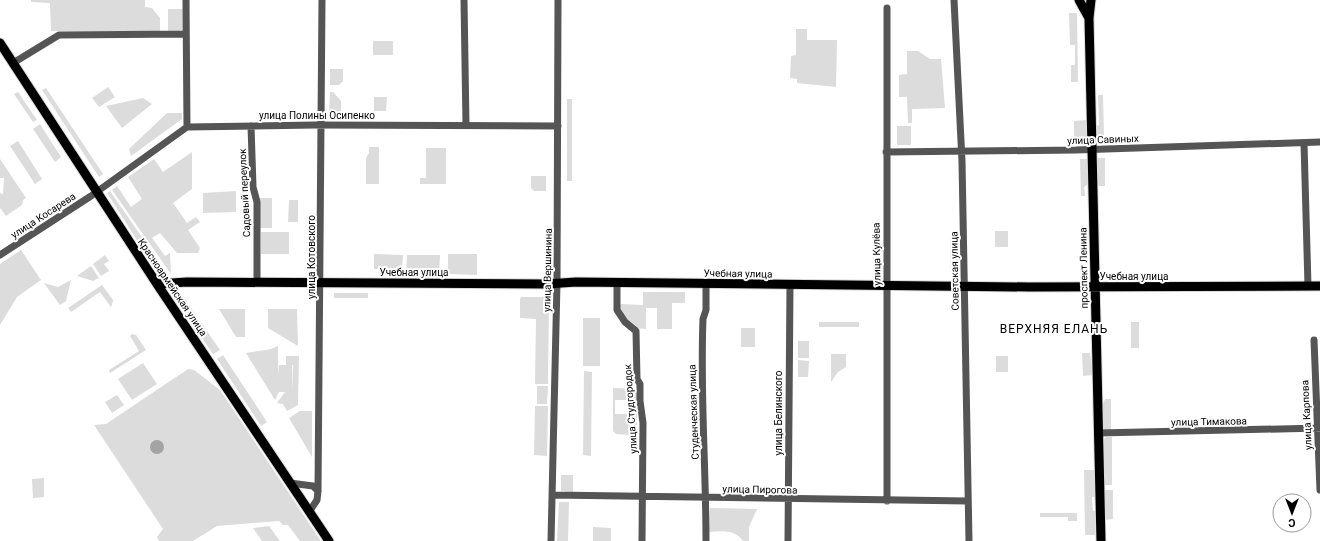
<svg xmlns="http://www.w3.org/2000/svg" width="1320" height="541" font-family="Roboto,sans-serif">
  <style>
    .green { fill: #dcdcdc; fill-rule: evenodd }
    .water { fill: #a3a3a3 }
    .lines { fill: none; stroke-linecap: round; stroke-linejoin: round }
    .major-casing { stroke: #dbdbdb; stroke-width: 11 }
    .minor { stroke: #555; stroke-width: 7 }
    .major { stroke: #000; stroke-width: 9 }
    .labels { text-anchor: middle; stroke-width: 4; stroke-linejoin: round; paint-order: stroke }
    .street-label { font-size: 10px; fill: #000; stroke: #fff }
    .quarter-label { font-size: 12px; letter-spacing: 1px; fill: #000; stroke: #fff }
  </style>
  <rect width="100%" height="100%" fill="#fff"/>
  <path class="green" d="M 31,0 L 145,0 L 145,7 L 152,8 L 160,18 L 160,31 L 51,31 L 50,3 L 31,2 Z
    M 168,9 L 183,9 L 183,31 L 168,31 Z
    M 1069,13 L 1077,13 L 1078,82 L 1071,82 L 1071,65 L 1075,65 L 1075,45 L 1070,45 Z
    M 796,29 L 807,29 L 807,40 L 837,40 L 836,87 L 797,83 L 797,79 L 790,78 L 791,56 L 796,55 Z
    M 373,41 L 393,41 L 393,55 L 373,55 Z
    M 907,51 L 918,51 L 930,59 L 941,59 L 945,108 L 912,109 L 912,123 L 908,123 L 907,97 L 899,97 L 899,75 L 907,74 Z
    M 330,69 L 343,69 L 343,81 L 339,85 L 330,85 Z
    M 108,87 L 115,97 L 99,107 L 92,98 Z
    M 46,88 L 103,174 L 99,177 L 42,90 Z
    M 18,92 L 37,120 L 33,122 L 14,94 Z
    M 330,92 L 333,92 L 341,101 L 341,116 L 329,115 Z
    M 1098,95 L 1103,95 L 1104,137 L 1096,137 L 1096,126 L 1099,125 Z
    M 374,97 L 387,97 L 386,111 L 374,111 Z
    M 143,98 L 152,104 L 122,128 L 106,106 Z
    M 567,99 L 572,99 L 572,181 L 567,181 Z
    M 167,113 L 182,113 L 182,119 L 131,156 L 129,149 Z
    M 1086,120 L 1087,137 L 1074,137 L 1074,121 Z
    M 40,124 L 61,157 L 55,162 L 33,129 Z
    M 897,126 L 911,126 L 911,145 L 897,145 Z
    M 18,141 L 42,179 L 35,184 L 10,146 Z
    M 369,147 L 379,147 L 379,184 L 366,184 L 366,158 L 369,153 Z
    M 426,148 L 446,148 L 446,184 L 420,184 L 420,178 L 426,178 Z
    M 192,152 L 192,189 L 173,203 L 187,223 L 196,217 L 200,222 L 188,230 L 200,248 L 198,253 L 177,253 L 160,233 L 152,238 L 165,256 L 170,253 L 171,274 L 112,190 L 117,186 L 131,207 L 142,199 L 128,177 L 154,159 L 163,172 Z
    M 1096,158 L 1105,158 L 1105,186 L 1099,186 L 1097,184 Z
    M 0,159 L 26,198 L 23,200 L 22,205 L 6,216 L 0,208 L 0,193 L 3,194 L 4,178 L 0,178 Z
    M 1080,159 L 1088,159 L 1088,184 L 1084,187 L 1085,196 L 1081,196 Z
    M 531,176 L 546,176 L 546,191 L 534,191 L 531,188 Z
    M 110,191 L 166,272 L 161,274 L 154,267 L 107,193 Z
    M 236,191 L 236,212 L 203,213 L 203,193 Z
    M 259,198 L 272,198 L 272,228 L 259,228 Z
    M 289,200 L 298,200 L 298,222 L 288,222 Z
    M 995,231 L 1008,231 L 1008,247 L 995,247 Z
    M 261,232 L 289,232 L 289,254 L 261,254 Z
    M 950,237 L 957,237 L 957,276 L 951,276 Z
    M 21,250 L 41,280 L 17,297 L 0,325 L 0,264 Z
    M 374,254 L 403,255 L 402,269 L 374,269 Z
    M 448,254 L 477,254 L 477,275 L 448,274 Z
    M 105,255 L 109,261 L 104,264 L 109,271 L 101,276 L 93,264 Z
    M 407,255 L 440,255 L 439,274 L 406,274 Z
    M 91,266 L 99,278 L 93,281 L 77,276 Z
    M 71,280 L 66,301 L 60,305 L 44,283 L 58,287 Z
    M 102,285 L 113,300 L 112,305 L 111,307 L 100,292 L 71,312 L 68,308 Z
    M 643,292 L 685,292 L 685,303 L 672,303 L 672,329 L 657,329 L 657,308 L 646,308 L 646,329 L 634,328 L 620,310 L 619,304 L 643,305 Z
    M 334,293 L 368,293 L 368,298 L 334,298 Z
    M 179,295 L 183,296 L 220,350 L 213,354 L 174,298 Z
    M 521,297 L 547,297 L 549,299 L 548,384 L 535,384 L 536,319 L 520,318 L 520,299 Z
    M 219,309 L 245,309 L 245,337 L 236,337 Z
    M 268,309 L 297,309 L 298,346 L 268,328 Z
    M 583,318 L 600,318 L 600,366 L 583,366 Z
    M 819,322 L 859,322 L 859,327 L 819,327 Z
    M 1131,322 L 1139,322 L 1139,348 L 1131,348 Z
    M 741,328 L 755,328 L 755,347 L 741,347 Z
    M 132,334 L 136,335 L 146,350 L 110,373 L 109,370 L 139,351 L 130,336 Z
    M 798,341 L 809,341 L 809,358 L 798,358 Z
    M 278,346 L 278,374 L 279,365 L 292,365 L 292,392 L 293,365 L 286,365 L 286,356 L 299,356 L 298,405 L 287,411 L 283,404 L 277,403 L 285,392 L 287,392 L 279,392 L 275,400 L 246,353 L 271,349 Z
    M 1082,353 L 1090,353 L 1093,375 L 1083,376 Z
    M 831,354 L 846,354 L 846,367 L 838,372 L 831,382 Z
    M 223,355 L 267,422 L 261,426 L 217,359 Z
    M 996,356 L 1008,356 L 1008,372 L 996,372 Z
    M 798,360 L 809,361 L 808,377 L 798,377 Z
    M 143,363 L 157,384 L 132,400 L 118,379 Z
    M 188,369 L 194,370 L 220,390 L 321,541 L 300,541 L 288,525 L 283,525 L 279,521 L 217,526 L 193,541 L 159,541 L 157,537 L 163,529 L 94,425 L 106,424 Z
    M 584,371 L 592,372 L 591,456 L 583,455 Z
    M 537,386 L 548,386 L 547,404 L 537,404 Z
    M 613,388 L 637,389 L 637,428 L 630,428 L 630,435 L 616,434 L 613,431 ZM 615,400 L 630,400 L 630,414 L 615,414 Z
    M 117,395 L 124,405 L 112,413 L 105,402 Z
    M 1105,399 L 1111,399 L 1111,431 L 1104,430 L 1103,428 L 1102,407 Z
    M 535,406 L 548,406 L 547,456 L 534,455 Z
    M 300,411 L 312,411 L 312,457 L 289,418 Z
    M 1106,437 L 1112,437 L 1112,485 L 1104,485 L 1102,441 Z
    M 1084,470 L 1095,470 L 1095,497 L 1092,497 L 1093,511 L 1095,511 L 1095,535 L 1085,535 Z
    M 561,475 L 573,475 L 573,492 L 561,491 Z
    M 44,478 L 44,497 L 33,498 L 32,479 Z
    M 1104,490 L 1113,490 L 1113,519 L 1105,520 Z
    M 559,502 L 569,502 L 568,541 L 557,541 Z
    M 710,508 L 757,509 L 749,527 L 749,541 L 743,541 C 735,529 722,531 709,532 Z
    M 1040,513 L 1077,513 L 1077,521 L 1068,521 L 1068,517 L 1040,517 Z
    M 269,526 L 280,541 L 262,541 L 253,528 Z
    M 593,527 L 611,528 L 611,541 L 593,541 Z"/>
  <path class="water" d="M150 447a7 7 0 1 1 14 0a7 7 0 1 1-14 0Z"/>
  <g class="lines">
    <g class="major-casing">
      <path id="major" d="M 1079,0 L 1089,18
        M 1091,0 L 1089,18 L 1101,541
        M 0,43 L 157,284 L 329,541
        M 157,284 L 187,282 L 547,284 L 576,282 L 1029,287 L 1320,286"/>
    </g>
    <path class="minor" d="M 186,0 L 187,127
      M 464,0 L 466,125
      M 954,0 L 962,161 L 969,541
      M 887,8 L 887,501
      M 13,63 L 59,35 L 186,34
      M 251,126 L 253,187 L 257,202 L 257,282
      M 1304,143 L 1308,286
      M 886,152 L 1076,150 L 1320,142
      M 0,255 L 91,196 L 187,127 L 315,125 L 558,126
      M 617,283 L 617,310 L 625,322 L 636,331 L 637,379 L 640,384 L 640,401 L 643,423 L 642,541
      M 1314,340 L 1320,490
      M 1098,433 L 1320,428
      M 290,483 L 313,486 L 318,491
      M 552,495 L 968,501
      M 309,512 L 317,500 L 318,491 L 322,0
      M 551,541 L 557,283 L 558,0
      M 706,541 C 706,467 700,393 703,319 L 706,310 L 706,283
      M 788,541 L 790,284"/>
    <use href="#major" class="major"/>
  </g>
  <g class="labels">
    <g class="street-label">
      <text x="317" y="119">улица Полины Осипенко</text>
      <text transform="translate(1103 139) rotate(-2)" y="4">улица Савиных</text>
      <text transform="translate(244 193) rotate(-93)" y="4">Садовый переулок</text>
      <text transform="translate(43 215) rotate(-33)" y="4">улица Косарева</text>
      <text transform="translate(876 254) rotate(-91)" y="4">улица Кулёва</text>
      <text transform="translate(311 257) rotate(-90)" y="4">улица Котовского</text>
      <text transform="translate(1083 268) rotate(-91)" y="4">проспект Ленина</text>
      <text transform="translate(547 270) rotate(-89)" y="4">улица Вершинина</text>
      <text transform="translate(954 271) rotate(-91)" y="4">Советская улица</text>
      <text x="414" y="276">Учебная улица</text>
      <text transform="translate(738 273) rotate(1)" y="4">Учебная улица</text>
      <text x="1134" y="280">Учебная улица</text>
      <text transform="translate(173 287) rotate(56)" y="4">Красноармейская улица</text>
      <text transform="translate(630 409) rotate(-94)" y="4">улица Студгородок</text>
      <text transform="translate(693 412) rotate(-92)" y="4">Студенческая улица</text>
      <text transform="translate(778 413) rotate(-90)" y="4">улица Белинского</text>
      <text transform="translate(1306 415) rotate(-93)" y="4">улица Карпова</text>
      <text transform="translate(1209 421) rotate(-1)" y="4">улица Тимакова</text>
      <text transform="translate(760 489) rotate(1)" y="4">улица Пирогова</text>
    </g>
    <g class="quarter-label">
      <text x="1054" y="333">ВЕРХНЯЯ ЕЛАНЬ</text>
    </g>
  </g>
  <g transform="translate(1292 513) rotate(180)"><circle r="19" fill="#ffffff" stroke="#999999"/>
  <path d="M0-3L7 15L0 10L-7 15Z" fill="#000000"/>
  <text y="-6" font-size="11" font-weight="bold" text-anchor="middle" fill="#000000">С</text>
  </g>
</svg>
